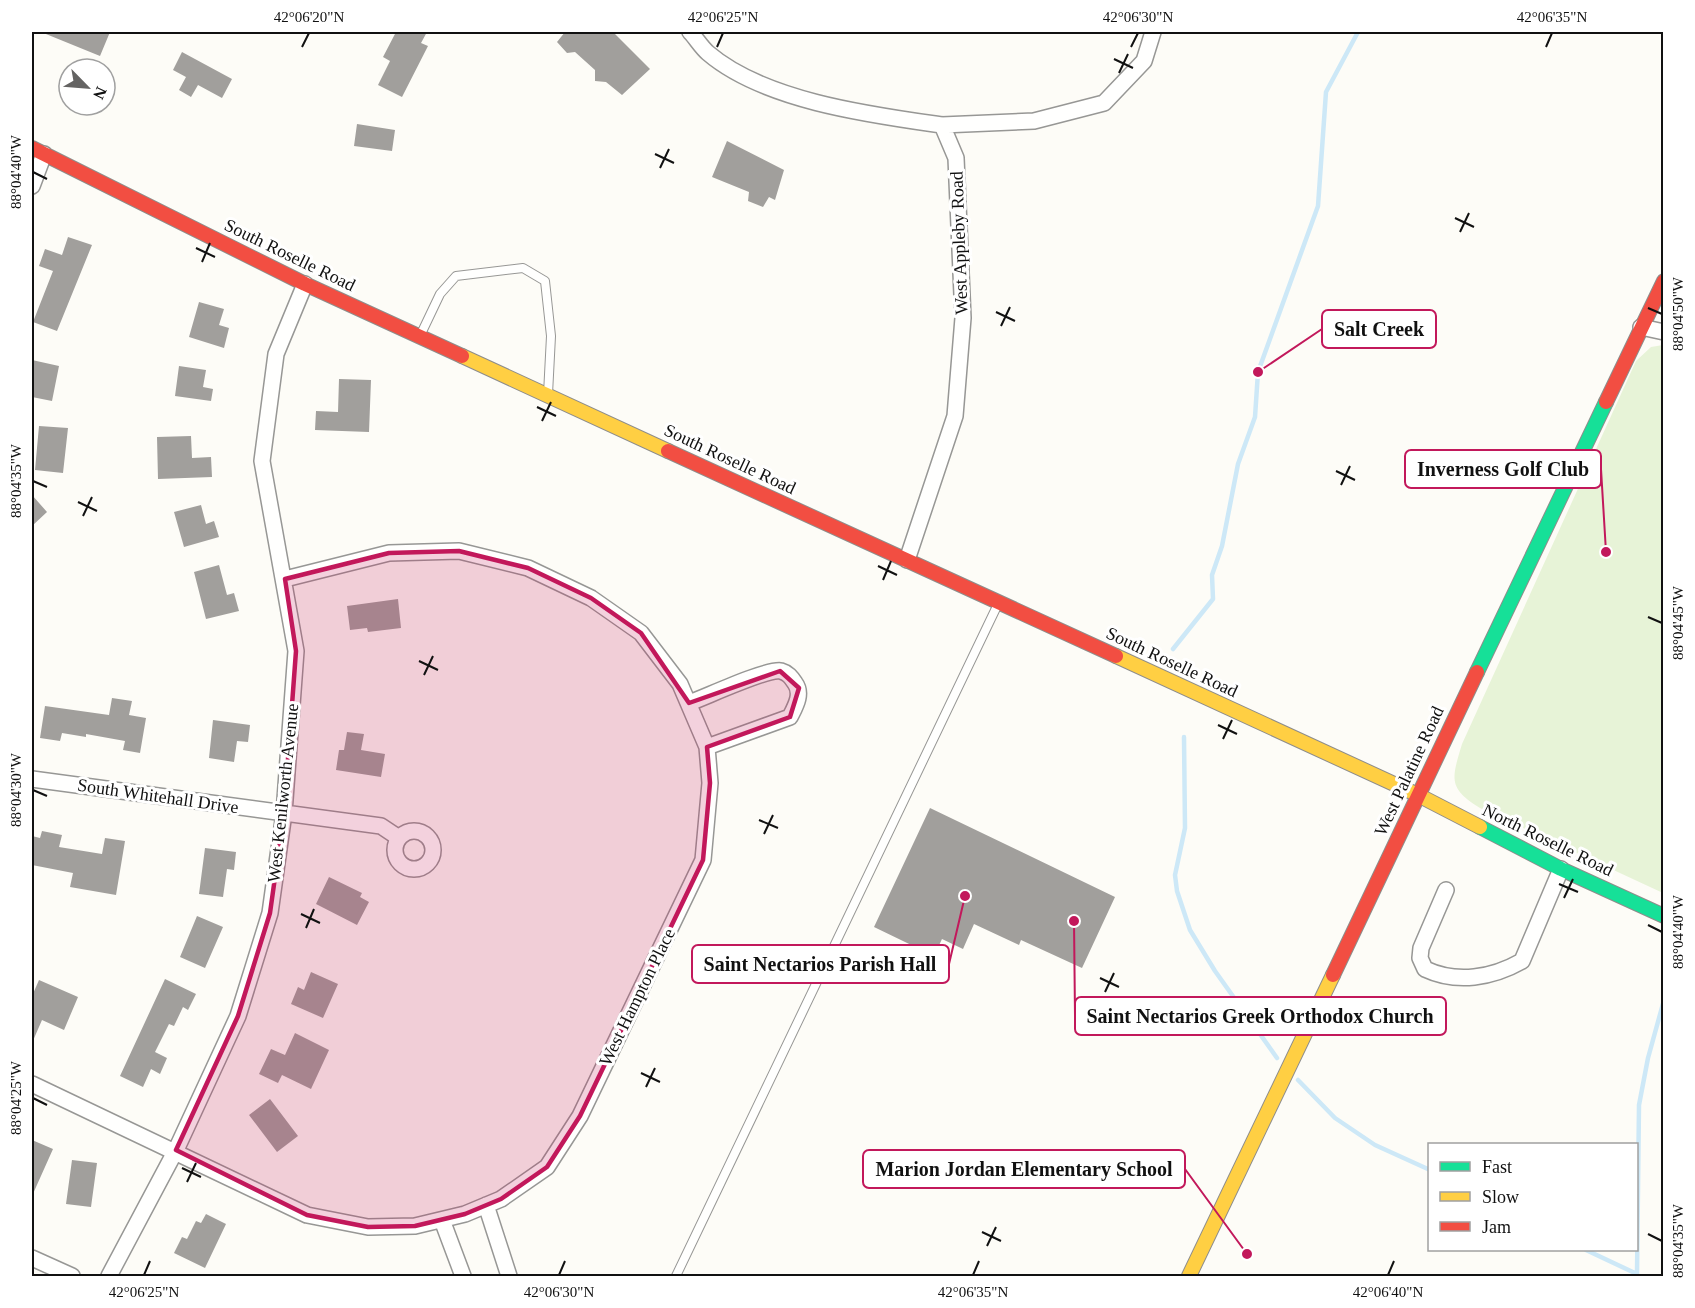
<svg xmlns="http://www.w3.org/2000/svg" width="1695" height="1308" font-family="Georgia,serif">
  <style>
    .green { fill: #e7f3d7 }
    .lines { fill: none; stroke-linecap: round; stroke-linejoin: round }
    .stream { stroke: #cde8f7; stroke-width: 4.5 }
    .building { fill: #a19f9c }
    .lane-casing { stroke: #979795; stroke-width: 10 }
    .street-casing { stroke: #979795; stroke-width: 18 }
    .fast-casing { stroke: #8e8d8b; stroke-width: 16 }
    .slow-casing { stroke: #8e8d8b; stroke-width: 16 }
    .jam-casing { stroke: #8e8d8b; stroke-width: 16 }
    .lane { stroke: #fffffe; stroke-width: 8 }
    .street { stroke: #fffffe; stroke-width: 15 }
    .fast { stroke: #16e098; stroke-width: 14 }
    .slow { stroke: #ffcf43; stroke-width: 14 }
    .jam { stroke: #f24e42; stroke-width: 14 }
    .marked { fill: #c2185b; fill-opacity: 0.2; stroke: #c2185b; stroke-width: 4.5; stroke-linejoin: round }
    .ticks { fill: none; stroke: #111; stroke-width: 2 }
    .labels { text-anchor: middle; stroke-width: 6; stroke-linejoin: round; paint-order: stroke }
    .street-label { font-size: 18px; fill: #111; stroke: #fff }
    .leader { fill: none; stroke: #c2185b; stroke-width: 2 }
    .callout-dot { fill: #c2185b; stroke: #fff; stroke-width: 2 }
    .callout { fill: #fff; stroke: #c2185b; stroke-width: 2 }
    .callout-label { font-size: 20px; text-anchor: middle; font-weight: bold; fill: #111 }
    .neatline { fill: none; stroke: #111; stroke-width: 2 }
    .ticks-label { font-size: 15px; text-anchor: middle; fill: #111 }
  </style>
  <rect width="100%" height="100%" fill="#fdfcf7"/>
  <path class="green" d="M 1663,345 L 1663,893 L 1480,808 C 1447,788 1452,778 1462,744 L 1636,361 L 1651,347 Z"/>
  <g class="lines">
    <path class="stream" d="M 1173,649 L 1213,599 L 1212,575 L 1222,546 L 1238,464 L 1255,417 L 1258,372 L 1318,206 L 1326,92 L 1358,32
      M 1184,737 L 1185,828 L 1175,875 L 1177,891 L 1190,930 L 1215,971 L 1277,1058
      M 1298,1080 L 1335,1118 L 1375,1145 L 1430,1170
      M 1586,1250 L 1637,1274
      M 1637,1274 L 1639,1105 L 1648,1058 L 1664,1000"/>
  </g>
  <path class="building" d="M 41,32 L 110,32 L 100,56 Z
    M 396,32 L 427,32 L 421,43 L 428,46 L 402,97 L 378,85 L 390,61 L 383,57 Z
    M 565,32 L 613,32 L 650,69 L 622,95 L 606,82 L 595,81 L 595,70 L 575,52 L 567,53 L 557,42 Z
    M 182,52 L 232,79 L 222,98 L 198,85 L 191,97 L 179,90 L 186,77 L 173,70 Z
    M 357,124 L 395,130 L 392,151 L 354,146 Z
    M 727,141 L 784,170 L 775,200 L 769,197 L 763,207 L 748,201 L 749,192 L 712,177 Z
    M 68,237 L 92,245 L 57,331 L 33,322 L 53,271 L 39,266 L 45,249 L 62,255 Z
    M 199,302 L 224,309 L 219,325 L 229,328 L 224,348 L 189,337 Z
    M 32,360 L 59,366 L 52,401 L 32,397 Z
    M 179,366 L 206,370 L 203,387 L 213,389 L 211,401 L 175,396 Z
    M 339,379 L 371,380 L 369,432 L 315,430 L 316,411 L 338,412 Z
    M 39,426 L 68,428 L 63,473 L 35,470 Z
    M 191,436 L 192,458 L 211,457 L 212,477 L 158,479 L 157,437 Z
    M 32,495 L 47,512 L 32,526 Z
    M 201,505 L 206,524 L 214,521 L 219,537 L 184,547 L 174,512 Z
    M 219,565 L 227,595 L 234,593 L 239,611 L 206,619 L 194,572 Z
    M 398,599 L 401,628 L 368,632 L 367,628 L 350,630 L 347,606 Z
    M 112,698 L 132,701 L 129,715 L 146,718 L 140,753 L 123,750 L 125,741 L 86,734 L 86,737 L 62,733 L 60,741 L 40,738 L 45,706 L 109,715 Z
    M 213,720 L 250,725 L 248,742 L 237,741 L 234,762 L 209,758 Z
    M 347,732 L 364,734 L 361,750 L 385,754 L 381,777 L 336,770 L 339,750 L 344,750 Z
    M 930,808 L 1115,897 L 1082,968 L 1021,940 L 1019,945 L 974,924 L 963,949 L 942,939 L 934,956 L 874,927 Z
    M 42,831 L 62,835 L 59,847 L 102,854 L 105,838 L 125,841 L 116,895 L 70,887 L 73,873 L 32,865 L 32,836 L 40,838 Z
    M 205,848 L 236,852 L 234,870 L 227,869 L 223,897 L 199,894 Z
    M 329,877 L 362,893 L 360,897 L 369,902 L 357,925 L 316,904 Z
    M 197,916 L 223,927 L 205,968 L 180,957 Z
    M 311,972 L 338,984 L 323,1018 L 291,1004 L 298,987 L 304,990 Z
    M 165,979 L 196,994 L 188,1010 L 183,1007 L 174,1026 L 169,1024 L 155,1052 L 167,1058 L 160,1074 L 151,1069 L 143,1087 L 120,1076 Z
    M 39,980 L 78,997 L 64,1030 L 42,1020 L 32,1043 L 32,996 Z
    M 295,1033 L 329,1050 L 311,1089 L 282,1075 L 278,1083 L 259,1074 L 271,1049 L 285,1055 Z
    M 270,1099 L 298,1136 L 277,1152 L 249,1115 Z
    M 32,1140 L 53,1149 L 32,1196 Z
    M 72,1160 L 97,1163 L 91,1207 L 66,1204 Z
    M 206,1214 L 226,1224 L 205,1268 L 174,1253 L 182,1237 L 187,1239 L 196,1221 L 201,1223 Z"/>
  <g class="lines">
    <g class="lane-casing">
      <path id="lane" d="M 420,336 L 440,294 L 456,276 L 523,268 L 545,281 L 551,336 L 548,394
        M 676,1276 L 998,604"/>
    </g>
    <g class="street-casing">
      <path id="street" d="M 690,32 C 696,38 701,47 708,53 C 764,101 871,115 942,125 L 956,158 L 963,318 L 955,416 L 907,560
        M 942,125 L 1034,121 L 1104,103 L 1144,61 L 1153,32
        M 32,186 L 44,154
        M 1641,327 L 1664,332
        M 689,703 C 706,697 768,668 781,671 C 788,673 791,677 795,683 C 803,694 795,707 790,717 L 707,747
        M 32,779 L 381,826 L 399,838
        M395 850a19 19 0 1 1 38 0a19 19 0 1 1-38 0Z
        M 1446,890 L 1421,948 L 1420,958 L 1425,969 C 1457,984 1492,978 1522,961 L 1561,869
        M 32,1084 L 307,1215 L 368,1227 L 415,1226 L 465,1214 L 501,1199 L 547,1167 L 580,1116 L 703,860 L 710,783 L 707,747 L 680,684 L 641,633 L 591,598 L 528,568 L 459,551 L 389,553 L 285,579
        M 486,1205 L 509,1276
        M 442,1220 L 463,1276
        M 32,1258 L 72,1276
        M 109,1276 L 176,1150 L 238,1016 L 270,913 L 284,813 L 296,651 L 262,461 L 276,354 L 305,284"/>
    </g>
    <g class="fast-casing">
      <path id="fast" d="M 1477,672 L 1606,402
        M 1480,827 L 1561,869 L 1664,916"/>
    </g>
    <g class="slow-casing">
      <path id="slow" d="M 462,356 L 668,451
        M 1116,656 L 1418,795 L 1480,827
        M 1189,1276 L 1333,975"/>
    </g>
    <g class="jam-casing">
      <path id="jam" d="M 32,148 L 305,284 L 462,356
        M 1606,402 L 1664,281
        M 668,451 L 1116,656
        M 1333,975 L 1477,672"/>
    </g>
    <use href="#lane" class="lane"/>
    <use href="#street" class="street"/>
    <use href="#fast" class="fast"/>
    <use href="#slow" class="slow"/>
    <use href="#jam" class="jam"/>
  </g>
  <path class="marked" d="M 459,551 L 528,568 L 591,598 L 641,633 L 689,703 L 780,671 L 799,688 L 790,717 L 707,747 L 710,783 L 703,860 L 580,1116 L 547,1167 L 501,1199 L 465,1214 L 415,1226 L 368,1227 L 307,1215 L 176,1150 L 238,1016 L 270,913 L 284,813 L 296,651 L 285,579 L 389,553 Z"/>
  <path class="ticks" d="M 302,47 L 309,33M 717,47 L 723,33M 1131,47 L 1138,33M 1546,47 L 1552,33M 1114,59 L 1133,68M 1119,73 L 1128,54M 655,154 L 674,163M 660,168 L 669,149M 33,172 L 47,179M 1455,218 L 1474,227M 1460,232 L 1469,213M 196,248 L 215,257M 202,262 L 210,243M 1648,308 L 1662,314M 996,312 L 1015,321M 1001,326 L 1010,307M 537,407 L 556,416M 542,421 L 551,402M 1336,471 L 1355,480M 33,481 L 47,487M 1341,485 L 1350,466M 78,502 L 97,511M 83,516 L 92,497M 878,566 L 897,575M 883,580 L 891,561M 1648,617 L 1662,623M 419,661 L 438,670M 424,675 L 433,656M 1218,725 L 1237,734M 1223,739 L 1232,720M 33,790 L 47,796M 759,820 L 778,828M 764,834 L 773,815M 1559,884 L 1578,892M 1564,898 L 1573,879M 301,914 L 320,923M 1648,925 L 1662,932M 306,928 L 314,909M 1100,978 L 1119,987M 1105,992 L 1114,973M 641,1073 L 660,1082M 646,1087 L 655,1068M 33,1098 L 47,1105M 182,1168 L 201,1177M 187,1182 L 196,1163M 982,1232 L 1001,1241M 1648,1234 L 1662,1241M 987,1246 L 996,1227M 144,1275 L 150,1261M 559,1275 L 565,1261M 973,1275 L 979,1261M 1388,1275 L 1394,1261"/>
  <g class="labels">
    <g class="street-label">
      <text transform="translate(959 243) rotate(-92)" y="6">West Appleby Road</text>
      <text transform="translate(290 255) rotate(26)" y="6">South Roselle Road</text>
      <text transform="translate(730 459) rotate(25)" y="6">South Roselle Road</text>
      <text transform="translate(1172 662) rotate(25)" y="6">South Roselle Road</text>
      <text transform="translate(1409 771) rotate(-65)" y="6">West Palatine Road</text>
      <text transform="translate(283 793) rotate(-84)" y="6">West Kenilworth Avenue</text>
      <text transform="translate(158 796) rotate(8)" y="6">South Whitehall Drive</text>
      <text transform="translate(1548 840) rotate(26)" y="6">North Roselle Road</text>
      <text transform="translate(637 997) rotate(-64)" y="6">West Hampton Place</text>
    </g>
  </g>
  <path class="leader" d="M1258 372L1322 329M1606 552L1601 469M965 896L949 964M1074 921L1075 1016M1247 1254L1185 1169"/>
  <g class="callout-dot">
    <circle cx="1258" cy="372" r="6"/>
    <circle cx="1606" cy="552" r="6"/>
    <circle cx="965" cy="896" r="6"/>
    <circle cx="1074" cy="921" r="6"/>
    <circle cx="1247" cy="1254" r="6"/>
  </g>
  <g class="callout">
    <rect x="1322" y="310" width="114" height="38" rx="6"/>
    <rect x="1405" y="450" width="196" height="38" rx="6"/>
    <rect x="692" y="945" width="257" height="38" rx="6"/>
    <rect x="1075" y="997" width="371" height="38" rx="6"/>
    <rect x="863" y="1150" width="322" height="38" rx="6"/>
  </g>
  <g class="callout-label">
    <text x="1379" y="336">Salt Creek</text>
    <text x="1503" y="476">Inverness Golf Club</text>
    <text x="820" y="971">Saint Nectarios Parish Hall</text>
    <text x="1260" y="1023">Saint Nectarios Greek Orthodox Church</text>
    <text x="1024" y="1176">Marion Jordan Elementary School</text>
  </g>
  <rect width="1695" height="1308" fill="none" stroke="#ffffff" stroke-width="66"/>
  <rect x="1428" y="1143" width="210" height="108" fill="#ffffff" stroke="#a0a0a0" stroke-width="1.5"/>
  <rect x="1440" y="1162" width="30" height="9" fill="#16e098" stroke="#a0a0a0" stroke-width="1.5"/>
  <text x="1482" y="1173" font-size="18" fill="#111111">Fast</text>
  <rect x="1440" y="1192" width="30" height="9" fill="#ffcf43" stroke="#a0a0a0" stroke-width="1.5"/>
  <text x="1482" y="1203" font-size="18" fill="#111111">Slow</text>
  <rect x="1440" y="1222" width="30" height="9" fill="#f24e42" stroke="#a0a0a0" stroke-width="1.5"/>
  <text x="1482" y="1233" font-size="18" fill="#111111">Jam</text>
  <g transform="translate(87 87) rotate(115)"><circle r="28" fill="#ffffff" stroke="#a0a0a0" stroke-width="1.5"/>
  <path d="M0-4.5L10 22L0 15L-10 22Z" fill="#646362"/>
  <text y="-9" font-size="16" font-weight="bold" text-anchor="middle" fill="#111111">N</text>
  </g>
  <rect x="33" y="33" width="1629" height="1242" class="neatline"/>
  <g class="ticks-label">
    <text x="309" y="22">42°06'20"N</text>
    <text x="723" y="22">42°06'25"N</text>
    <text x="1138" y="22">42°06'30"N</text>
    <text x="1552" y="22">42°06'35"N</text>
    <text transform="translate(16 172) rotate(-90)" y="5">88°04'40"W</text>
    <text transform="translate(1678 314) rotate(-90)" y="5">88°04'50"W</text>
    <text transform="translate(16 481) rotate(-90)" y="5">88°04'35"W</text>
    <text transform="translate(1678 623) rotate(-90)" y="5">88°04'45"W</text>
    <text transform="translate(16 790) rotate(-90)" y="5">88°04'30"W</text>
    <text transform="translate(1678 932) rotate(-90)" y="5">88°04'40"W</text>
    <text transform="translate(16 1098) rotate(-90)" y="5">88°04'25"W</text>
    <text transform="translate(1678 1241) rotate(-90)" y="5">88°04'35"W</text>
    <text x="144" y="1297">42°06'25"N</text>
    <text x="559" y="1297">42°06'30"N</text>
    <text x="973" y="1297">42°06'35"N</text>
    <text x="1388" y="1297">42°06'40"N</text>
  </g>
</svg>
